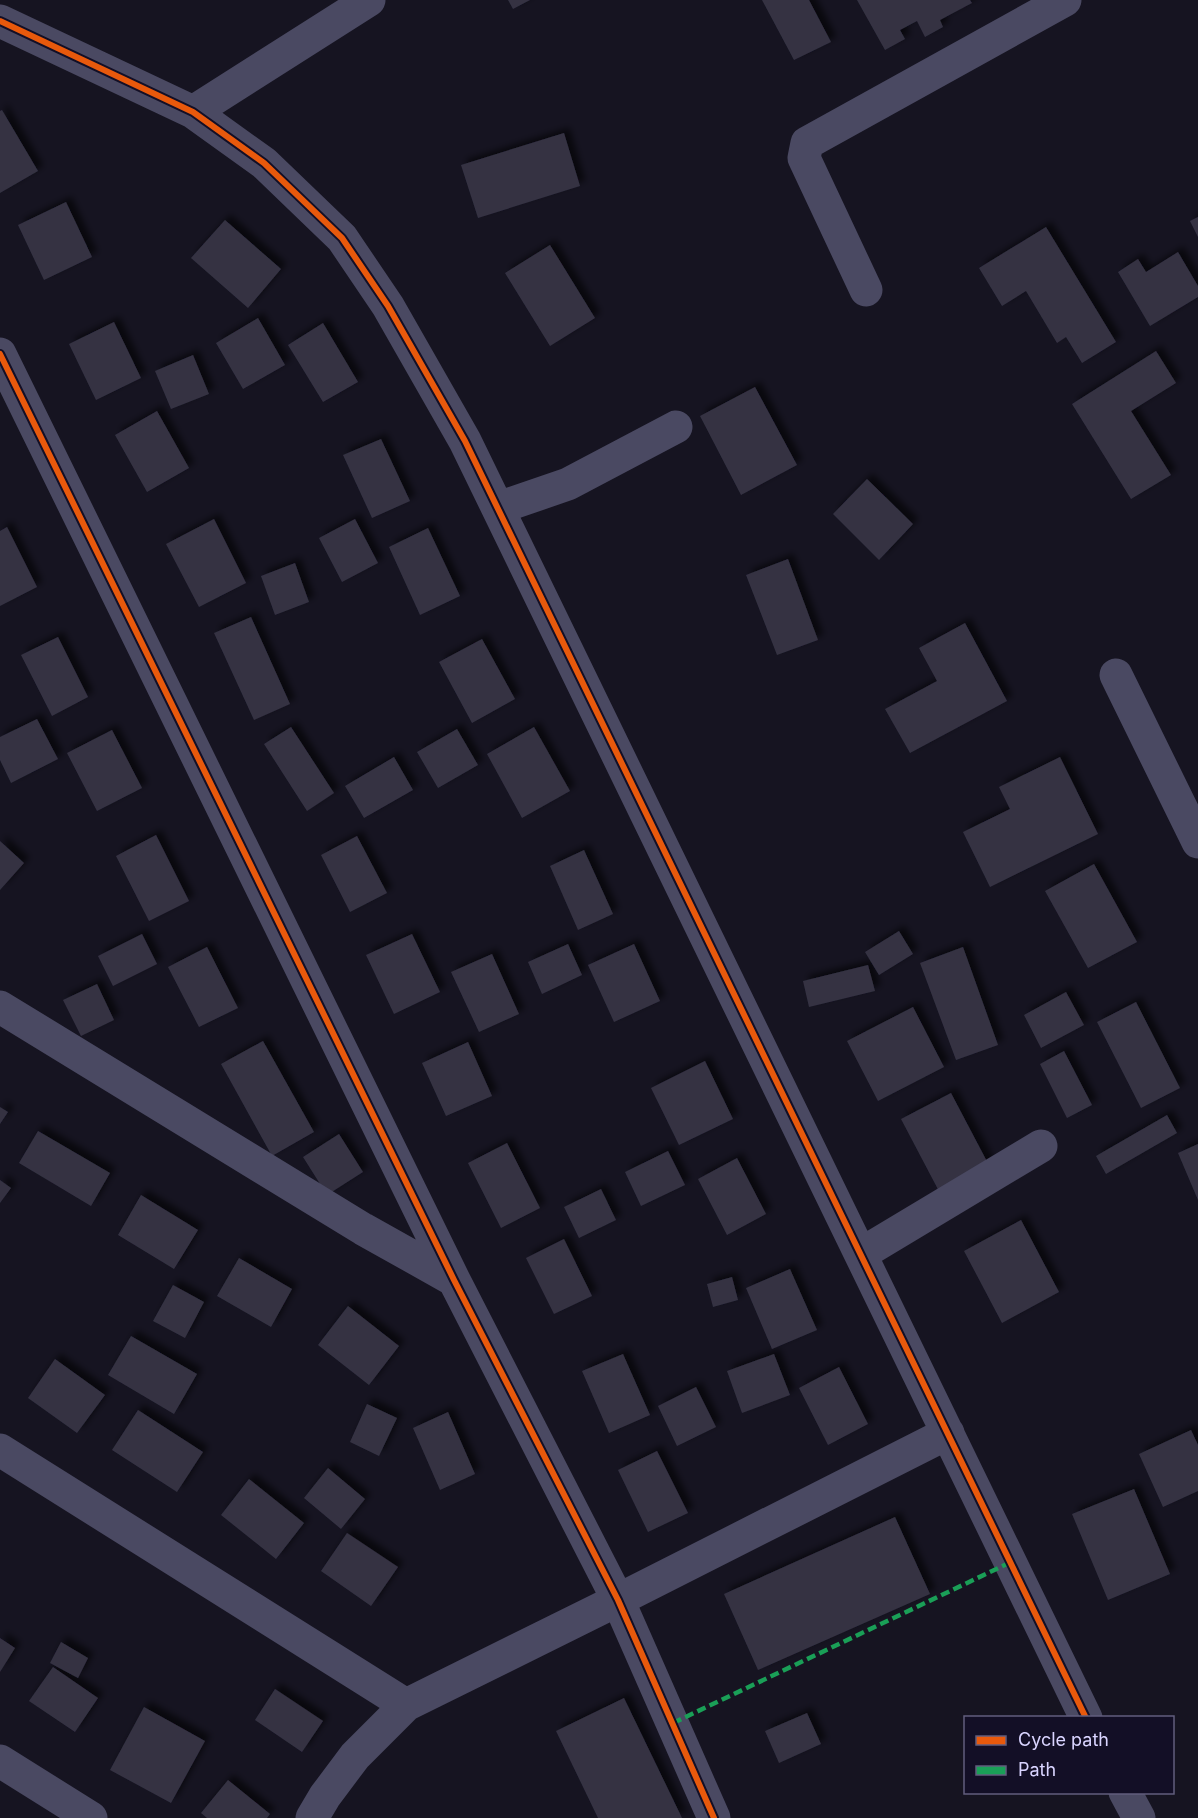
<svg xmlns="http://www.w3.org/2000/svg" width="1198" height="1818" font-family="Inter,sans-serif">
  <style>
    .building { fill: #343243; filter: url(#shadow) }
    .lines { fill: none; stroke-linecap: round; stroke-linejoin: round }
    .minor { stroke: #4a4962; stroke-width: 33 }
    .quiet { stroke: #1a9f57; stroke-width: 4.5; stroke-dasharray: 9 4.5; stroke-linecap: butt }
    .cycleway-casing { stroke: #130f26; stroke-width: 10 }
    .cycleway { stroke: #e8590c; stroke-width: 6 }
  </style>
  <defs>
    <filter id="shadow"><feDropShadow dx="5.5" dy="-5.5" stdDeviation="3" flood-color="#0009"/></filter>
  </defs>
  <rect width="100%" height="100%" fill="#161421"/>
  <path class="building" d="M 508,0 L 530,0 L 513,9 Z
    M 762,0 L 809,0 L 831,42 L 794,60 Z
    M 857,0 L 970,0 L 972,3 L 940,20 L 943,27 L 925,37 L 917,21 L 900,30 L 905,39 L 885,50 Z
    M 2,110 L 38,171 L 0,193 L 0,111 Z
    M 564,133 L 580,186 L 478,218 L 461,165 Z
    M 66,202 L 92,257 L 44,280 L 18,225 Z
    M 1198,217 L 1198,237 L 1190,221 Z
    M 225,220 L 281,269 L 248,308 L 191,258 Z
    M 1046,227 L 1116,342 L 1082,363 L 1066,337 L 1057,343 L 1026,291 L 1002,306 L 979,268 Z
    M 550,245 L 595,318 L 550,346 L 505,273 Z
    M 1178,252 L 1198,286 L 1198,297 L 1150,326 L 1118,272 L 1138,259 L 1146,272 Z
    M 258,318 L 285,365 L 243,389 L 216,343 Z
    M 114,322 L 141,378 L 96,400 L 69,344 Z
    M 323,323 L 358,382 L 323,402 L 288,345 Z
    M 1156,351 L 1176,383 L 1131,411 L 1171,475 L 1131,499 L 1072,404 Z
    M 193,355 L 209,394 L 171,409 L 155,371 Z
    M 755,387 L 797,465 L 741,495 L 700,416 Z
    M 157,411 L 189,468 L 147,492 L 115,435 Z
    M 381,439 L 410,501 L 372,518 L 343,455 Z
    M 867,479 L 913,524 L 879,560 L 833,514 Z
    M 214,519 L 246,583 L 199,607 L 166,544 Z
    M 355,519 L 378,563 L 342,582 L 319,538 Z
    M 7,527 L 37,587 L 0,606 L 0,531 Z
    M 428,528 L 460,596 L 420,615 L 389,547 Z
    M 788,559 L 818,640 L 777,655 L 746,575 Z
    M 295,563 L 309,602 L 275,615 L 261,576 Z
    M 251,617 L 290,704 L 254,720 L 214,633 Z
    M 965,623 L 1007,701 L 910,753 L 885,709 L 937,681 L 919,648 Z
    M 58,637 L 88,697 L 52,716 L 21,655 Z
    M 482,639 L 515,699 L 472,723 L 439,662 Z
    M 37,719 L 58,759 L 11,783 L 0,760 L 0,737 Z
    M 291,727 L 334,793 L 307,811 L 264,744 Z
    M 534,727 L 570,791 L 522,818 L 487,754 Z
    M 457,729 L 478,765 L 438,788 L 417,752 Z
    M 112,730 L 142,788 L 97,811 L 67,753 Z
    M 394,757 L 413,790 L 364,818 L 345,786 Z
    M 1060,757 L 1098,834 L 990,887 L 963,832 L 1010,809 L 999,787 Z
    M 156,835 L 189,901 L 149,921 L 116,856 Z
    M 357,836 L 387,893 L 350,912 L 321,855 Z
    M 0,841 L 24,863 L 0,890 Z
    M 584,850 L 613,914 L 578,930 L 550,866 Z
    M 1094,864 L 1137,942 L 1088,968 L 1045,891 Z
    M 899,931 L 913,954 L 879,975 L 865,952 Z
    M 142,934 L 157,964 L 113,986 L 98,956 Z
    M 412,934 L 440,992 L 394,1014 L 366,955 Z
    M 568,944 L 582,975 L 542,994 L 528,962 Z
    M 634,944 L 660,1001 L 614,1022 L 588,965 Z
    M 207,947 L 238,1008 L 199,1027 L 168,967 Z
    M 963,947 L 998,1045 L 956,1060 L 920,963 Z
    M 492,954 L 519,1014 L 479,1032 L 451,972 Z
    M 868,965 L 875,991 L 809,1007 L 803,981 Z
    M 97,984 L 114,1020 L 81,1036 L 63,1000 Z
    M 1066,992 L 1084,1025 L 1041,1048 L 1024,1015 Z
    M 1136,1002 L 1180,1088 L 1141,1108 L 1097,1022 Z
    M 913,1007 L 944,1067 L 878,1101 L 847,1041 Z
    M 263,1041 L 314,1132 L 272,1156 L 221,1064 Z
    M 468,1042 L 492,1096 L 446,1116 L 422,1063 Z
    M 1064,1051 L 1092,1105 L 1067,1118 L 1040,1064 Z
    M 705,1061 L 733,1119 L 679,1145 L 651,1088 Z
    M 951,1093 L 992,1171 L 942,1197 L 901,1119 Z
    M 0,1107 L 8,1112 L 0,1124 Z
    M 1167,1115 L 1177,1133 L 1106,1174 L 1096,1156 Z
    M 38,1131 L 110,1173 L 91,1206 L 19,1163 Z
    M 339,1134 L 363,1172 L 327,1195 L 303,1157 Z
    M 507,1143 L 540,1208 L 501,1228 L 468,1163 Z
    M 1198,1144 L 1198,1200 L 1178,1153 Z
    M 668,1151 L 685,1185 L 641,1206 L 625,1172 Z
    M 737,1158 L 766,1214 L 727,1235 L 698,1179 Z
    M 0,1180 L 11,1188 L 0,1203 Z
    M 601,1189 L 616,1220 L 579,1238 L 564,1207 Z
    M 141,1195 L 198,1230 L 174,1269 L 118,1235 Z
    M 1021,1220 L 1059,1292 L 1002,1323 L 964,1251 Z
    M 564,1239 L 592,1296 L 554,1314 L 526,1258 Z
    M 239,1258 L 292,1289 L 271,1327 L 217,1296 Z
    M 790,1269 L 817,1330 L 772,1349 L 746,1288 Z
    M 732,1277 L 738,1300 L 713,1307 L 707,1284 Z
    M 173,1285 L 204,1302 L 185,1338 L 153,1321 Z
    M 348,1306 L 399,1346 L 369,1385 L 318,1345 Z
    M 131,1336 L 197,1374 L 174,1414 L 108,1375 Z
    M 623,1354 L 650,1415 L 609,1433 L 582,1371 Z
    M 774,1354 L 790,1395 L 742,1413 L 727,1371 Z
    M 55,1359 L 105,1395 L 77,1433 L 28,1398 Z
    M 839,1367 L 868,1424 L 828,1445 L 799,1388 Z
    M 696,1387 L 716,1427 L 677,1446 L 658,1406 Z
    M 367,1404 L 397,1418 L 379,1456 L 350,1442 Z
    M 138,1410 L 203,1452 L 177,1492 L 112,1450 Z
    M 448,1412 L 475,1474 L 440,1490 L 413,1428 Z
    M 1191,1430 L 1198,1445 L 1198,1491 L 1163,1507 L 1139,1454 Z
    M 657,1451 L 688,1513 L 648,1532 L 618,1470 Z
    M 328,1468 L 365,1499 L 341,1529 L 304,1498 Z
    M 249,1479 L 304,1523 L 276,1559 L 221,1515 Z
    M 1134,1489 L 1170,1574 L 1108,1600 L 1072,1514 Z
    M 895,1517 L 930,1594 L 758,1670 L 724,1594 Z
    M 347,1533 L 398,1567 L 371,1606 L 321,1571 Z
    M 0,1638 L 15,1648 L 0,1672 Z
    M 61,1642 L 88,1658 L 78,1678 L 50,1663 Z
    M 53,1667 L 98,1698 L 75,1732 L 29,1701 Z
    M 275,1689 L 323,1721 L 302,1752 L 255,1720 Z
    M 624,1698 L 682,1818 L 598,1818 L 556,1731 Z
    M 144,1707 L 205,1741 L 171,1803 L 110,1770 Z
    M 807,1713 L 821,1744 L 779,1763 L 765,1731 Z
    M 228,1780 L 270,1814 L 267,1818 L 207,1818 L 201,1813 Z"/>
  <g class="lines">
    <path class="minor" d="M 0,21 L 193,112 L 264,163 L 342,238 L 388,306 L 465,441 L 1086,1718
      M 193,112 L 369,0
      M 866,290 L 804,158 L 807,143 L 1065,0
      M 0,354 L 454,1280 L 618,1600 L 714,1818
      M 498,508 L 568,484 L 676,427
      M 1116,675 L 1198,842
      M 0,1007 L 363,1229 L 454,1280
      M 861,1254 L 1041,1146
      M 0,1450 L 406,1705
      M 0,1761 L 91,1818
      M 1125,1792 L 1139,1818
      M 312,1818 L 325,1796 L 355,1756 L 406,1705 L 618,1600 L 948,1433"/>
    <path class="quiet" d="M 673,1723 L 1009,1563"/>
    <g class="cycleway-casing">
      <path id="cycleway" d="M 0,21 L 193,112 L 264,163 L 342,238 L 388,306 L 465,441 L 1086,1718
        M 0,354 L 454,1280 L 618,1600 L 714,1818"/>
    </g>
    <use href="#cycleway" class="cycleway"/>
  </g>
  <rect x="964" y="1716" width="210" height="78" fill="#130f26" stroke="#625e7d" stroke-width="1.5"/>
  <rect x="976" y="1736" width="30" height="9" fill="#e8590c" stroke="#625e7d" stroke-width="1.5"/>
  <text x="1018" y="1746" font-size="18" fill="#d9d4ff">Cycle path</text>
  <rect x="976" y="1766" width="30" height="9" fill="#1a9f57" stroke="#625e7d" stroke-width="1.5"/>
  <text x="1018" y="1776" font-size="18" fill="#d9d4ff">Path</text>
</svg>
